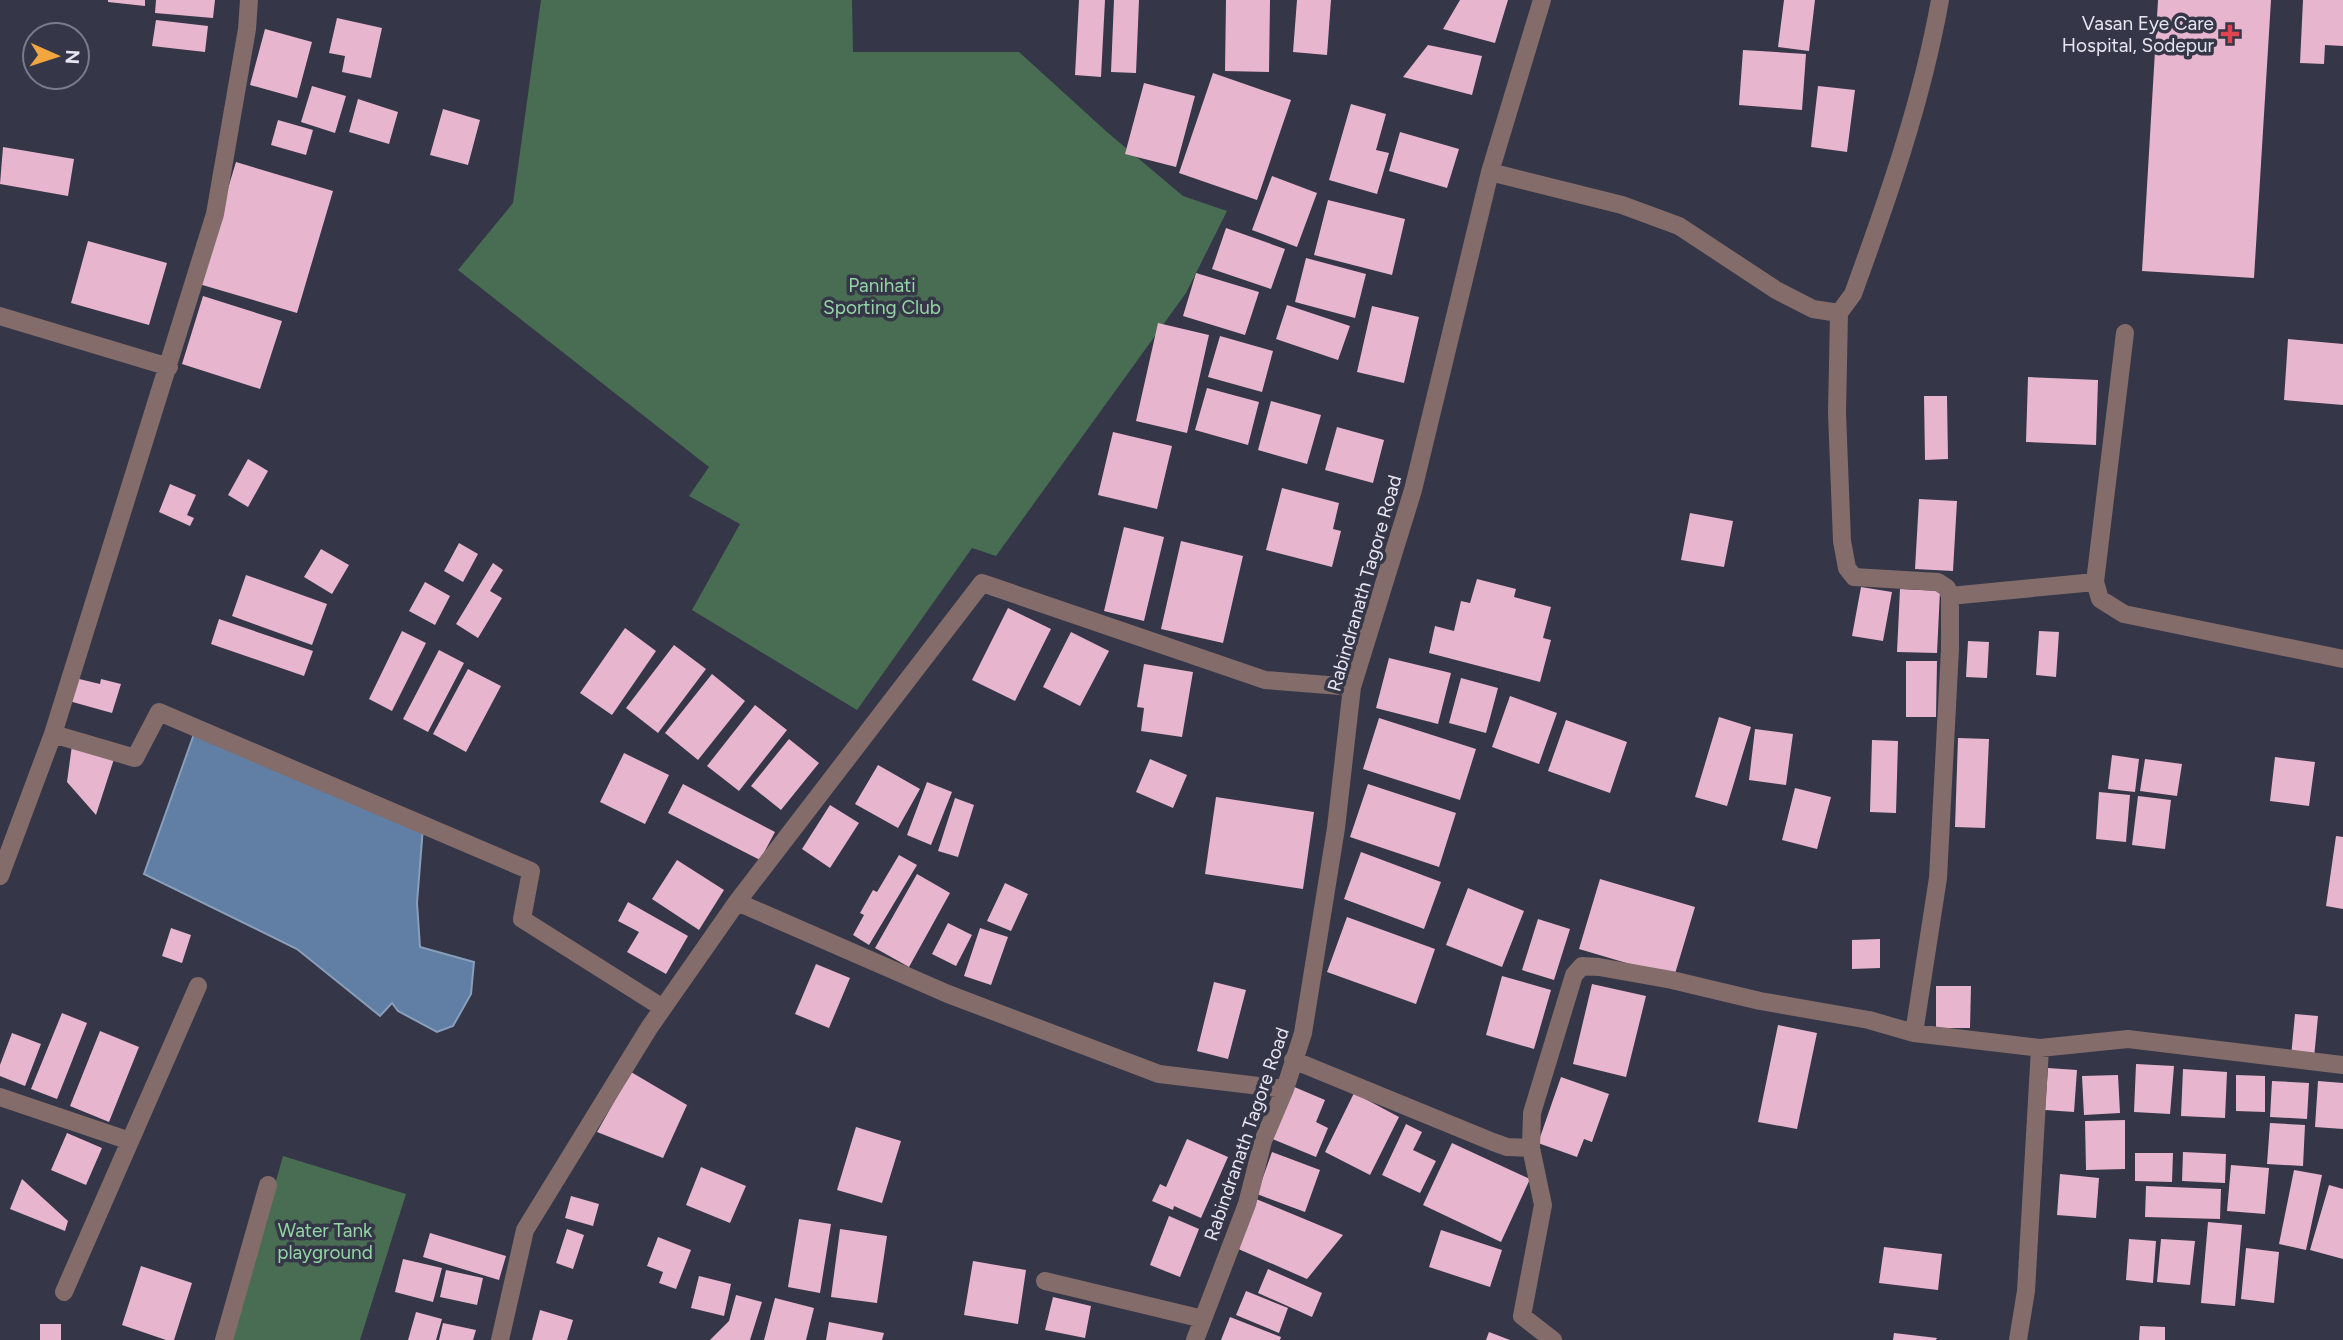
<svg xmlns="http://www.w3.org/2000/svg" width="2343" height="1340" font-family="Figtree,sans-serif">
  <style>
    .green { fill: #496d52 }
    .water { fill: #617fa4; stroke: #899ebb; stroke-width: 2 }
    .building { fill: #e8b5ce }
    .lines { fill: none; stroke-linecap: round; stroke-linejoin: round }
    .street { stroke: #836c6a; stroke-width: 18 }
    .health-dot { fill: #e0444e; stroke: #353647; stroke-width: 2.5 }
    .labels { text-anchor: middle; stroke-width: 7; stroke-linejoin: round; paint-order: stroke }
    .poi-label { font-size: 19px; fill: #e5e6f1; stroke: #353647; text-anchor: end }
    .park-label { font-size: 19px; fill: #93d6a4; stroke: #353647 }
    .street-label { font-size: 19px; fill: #e5e6f1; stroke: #353647 }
  </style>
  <rect width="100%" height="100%" fill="#353647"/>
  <path class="green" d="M 541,0 L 852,0 L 853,52 L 1019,52 L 1107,132 L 1183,196 L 1227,211 L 1186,293 L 996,556 L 972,548 L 857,710 L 692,610 L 740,524 L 689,496 L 709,467 L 458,270 L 513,203 Z
    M 283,1156 L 406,1194 L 360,1340 L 231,1340 Z"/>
  <path class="water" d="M 194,734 L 423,827 L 417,903 L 420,947 L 474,962 L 471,994 L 453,1026 L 437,1032 L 398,1011 L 392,1003 L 380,1016 L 297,949 L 144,874 Z"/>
  <path class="building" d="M 108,0 L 145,0 L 145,6 L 108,2 Z
    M 156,0 L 215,0 L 213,18 L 155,13 Z
    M 1079,0 L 1105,0 L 1101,77 L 1075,75 Z
    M 1114,0 L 1139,0 L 1136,73 L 1111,72 Z
    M 1226,0 L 1270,0 L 1269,72 L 1225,71 Z
    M 1297,0 L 1331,0 L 1327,55 L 1293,52 Z
    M 1460,0 L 1508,0 L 1495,43 L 1443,29 Z
    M 1784,0 L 1815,0 L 1809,51 L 1778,47 Z
    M 2158,0 L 2271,0 L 2254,278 L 2142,271 Z
    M 2303,0 L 2343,0 L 2343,46 L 2325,45 L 2324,64 L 2300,63 Z
    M 337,18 L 382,28 L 371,78 L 342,72 L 345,56 L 329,53 Z
    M 156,20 L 208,26 L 205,52 L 152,46 Z
    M 265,29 L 312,42 L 297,98 L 250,85 Z
    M 1428,45 L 1482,56 L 1472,95 L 1403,77 Z
    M 1743,50 L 1806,54 L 1802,110 L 1739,105 Z
    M 1213,73 L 1291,100 L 1257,200 L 1179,173 Z
    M 1144,83 L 1195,96 L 1176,167 L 1125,154 Z
    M 312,86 L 346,96 L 335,133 L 301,122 Z
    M 1818,86 L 1855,90 L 1847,152 L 1811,147 Z
    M 358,99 L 398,112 L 389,144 L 349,132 Z
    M 1351,104 L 1386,114 L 1376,150 L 1389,153 L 1377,194 L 1329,180 Z
    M 443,109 L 480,120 L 468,165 L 430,155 Z
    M 278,120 L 313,130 L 306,155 L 271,145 Z
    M 1400,132 L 1459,149 L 1447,188 L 1389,171 Z
    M 3,147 L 74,159 L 68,196 L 0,184 Z
    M 236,162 L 333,191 L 297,313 L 199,284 Z
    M 1272,176 L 1317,193 L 1297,247 L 1252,230 Z
    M 1328,200 L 1405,219 L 1392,275 L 1314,255 Z
    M 1226,228 L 1285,249 L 1271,289 L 1212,269 Z
    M 88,241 L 167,263 L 149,325 L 71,303 Z
    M 1306,258 L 1366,274 L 1355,318 L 1295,302 Z
    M 1196,273 L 1259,292 L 1245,335 L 1183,316 Z
    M 203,296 L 282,321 L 260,389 L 182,364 Z
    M 1287,305 L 1350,326 L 1338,360 L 1276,339 Z
    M 1372,306 L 1419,317 L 1404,383 L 1357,372 Z
    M 1158,323 L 1209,335 L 1187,433 L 1136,421 Z
    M 1220,336 L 1273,351 L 1262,392 L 1208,377 Z
    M 2288,339 L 2343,344 L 2343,405 L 2284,400 Z
    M 2028,377 L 2098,380 L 2096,445 L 2026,442 Z
    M 1207,388 L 1259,402 L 1248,445 L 1195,430 Z
    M 1924,396 L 1947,396 L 1948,459 L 1925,460 Z
    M 1271,401 L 1321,415 L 1307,464 L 1258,450 Z
    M 1337,427 L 1384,440 L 1373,483 L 1325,470 Z
    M 1113,432 L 1172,446 L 1157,509 L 1098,495 Z
    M 248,459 L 268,471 L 248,507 L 228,495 Z
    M 170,484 L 196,495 L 187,515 L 194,518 L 190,526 L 159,512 Z
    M 1282,488 L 1339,503 L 1333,529 L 1341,531 L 1332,567 L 1266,550 Z
    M 1919,499 L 1957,501 L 1953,571 L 1915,569 Z
    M 1690,513 L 1733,521 L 1724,567 L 1681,560 Z
    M 1124,527 L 1164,537 L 1144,621 L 1104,611 Z
    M 1181,541 L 1243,556 L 1223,643 L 1161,629 Z
    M 459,543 L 478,554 L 463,582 L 444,571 Z
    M 321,549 L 349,565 L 332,594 L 304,577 Z
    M 493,563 L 503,570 L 490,591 L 502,598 L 478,638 L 456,624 Z
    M 246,575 L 327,604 L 312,645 L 232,616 Z
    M 1477,579 L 1516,589 L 1514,597 L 1551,607 L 1543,638 L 1551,640 L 1540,682 L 1429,653 L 1435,626 L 1454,631 L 1461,601 L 1470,603 Z
    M 425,582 L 450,596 L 435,625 L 409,611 Z
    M 1861,587 L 1892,592 L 1883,641 L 1852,636 Z
    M 1900,589 L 1940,591 L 1937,653 L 1897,652 Z
    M 1008,608 L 1051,629 L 1015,701 L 972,680 Z
    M 219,619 L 313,651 L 304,676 L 211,644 Z
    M 625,628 L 656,651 L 612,715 L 580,693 Z
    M 402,631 L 426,643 L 392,711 L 369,699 Z
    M 2039,631 L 2059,632 L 2056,677 L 2036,675 Z
    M 1071,632 L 1109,651 L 1080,706 L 1043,687 Z
    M 1968,641 L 1989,642 L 1987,678 L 1966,677 Z
    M 674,645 L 706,669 L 658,733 L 626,708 Z
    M 439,650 L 464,663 L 428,732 L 403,719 Z
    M 1389,658 L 1451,673 L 1438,724 L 1376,708 Z
    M 1906,661 L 1937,661 L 1936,717 L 1906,717 Z
    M 1144,664 L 1193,672 L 1182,737 L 1141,731 L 1144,708 L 1137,707 Z
    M 468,669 L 501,686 L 466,752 L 433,734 Z
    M 712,674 L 745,701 L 698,760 L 665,733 Z
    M 75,678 L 100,684 L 101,679 L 121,684 L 112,713 L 69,701 Z
    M 1461,678 L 1498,688 L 1486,733 L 1449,723 Z
    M 1510,696 L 1557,713 L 1539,764 L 1492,747 Z
    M 755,705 L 787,730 L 739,791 L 707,766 Z
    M 1719,717 L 1751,727 L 1727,806 L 1695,797 Z
    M 1379,718 L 1476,749 L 1460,800 L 1363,769 Z
    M 1566,720 L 1627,742 L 1610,793 L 1548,771 Z
    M 1755,729 L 1793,734 L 1786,785 L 1749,780 Z
    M 1958,738 L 1989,739 L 1985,828 L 1955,827 Z
    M 789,739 L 819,763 L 781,810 L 751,786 Z
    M 1872,740 L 1898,741 L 1896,813 L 1870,812 Z
    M 72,745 L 114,759 L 96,815 L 67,782 Z
    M 624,753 L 669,775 L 645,824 L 600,802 Z
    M 2112,755 L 2139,759 L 2135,792 L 2108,789 Z
    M 2275,757 L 2315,762 L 2309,806 L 2270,801 Z
    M 1150,759 L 1187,775 L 1173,808 L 1136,792 Z
    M 2145,759 L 2182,764 L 2177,796 L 2140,791 Z
    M 878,765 L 920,789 L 898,828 L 855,804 Z
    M 927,782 L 952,792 L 931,845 L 907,835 Z
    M 683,784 L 775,832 L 760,860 L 668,813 Z
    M 1368,784 L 1456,813 L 1439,867 L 1350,837 Z
    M 1795,788 L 1831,797 L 1817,849 L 1782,840 Z
    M 2099,792 L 2130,795 L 2126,842 L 2096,839 Z
    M 2138,796 L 2171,800 L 2165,849 L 2132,845 Z
    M 1216,797 L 1314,812 L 1303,889 L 1205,874 Z
    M 955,798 L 974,805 L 958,857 L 938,851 Z
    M 830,805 L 859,823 L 830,868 L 802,849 Z
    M 2336,836 L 2343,837 L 2343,909 L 2326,906 Z
    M 1361,852 L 1441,882 L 1424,929 L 1344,899 Z
    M 899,855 L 917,865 L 869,945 L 853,935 L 864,915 L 860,913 L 873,890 L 877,892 Z
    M 677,860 L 724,890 L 699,930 L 652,899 Z
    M 917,874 L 950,893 L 909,967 L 875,948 Z
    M 1600,879 L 1695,907 L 1674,977 L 1579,949 Z
    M 1005,883 L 1028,894 L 1011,931 L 987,921 Z
    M 1468,888 L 1524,911 L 1502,967 L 1446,945 Z
    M 628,902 L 688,936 L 666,974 L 627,952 L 639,932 L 618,921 Z
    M 1347,917 L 1435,949 L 1416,1004 L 1327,972 Z
    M 1538,919 L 1570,929 L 1554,980 L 1522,970 Z
    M 948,923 L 972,935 L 956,966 L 932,954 Z
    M 171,928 L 191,935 L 182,963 L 162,956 Z
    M 980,928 L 1008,937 L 991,985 L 964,976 Z
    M 1880,939 L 1880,968 L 1852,969 L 1852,940 Z
    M 816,964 L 850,978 L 829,1028 L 795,1014 Z
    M 1502,976 L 1551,990 L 1534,1049 L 1486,1035 Z
    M 1214,982 L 1246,990 L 1228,1059 L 1197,1051 Z
    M 1592,984 L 1646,996 L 1626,1077 L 1573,1064 Z
    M 1936,986 L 1971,986 L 1970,1028 L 1936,1028 Z
    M 62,1013 L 87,1023 L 57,1099 L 31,1089 Z
    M 2295,1014 L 2318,1016 L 2314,1058 L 2291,1057 Z
    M 1778,1025 L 1817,1033 L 1797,1129 L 1758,1122 Z
    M 100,1031 L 139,1047 L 109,1122 L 70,1106 Z
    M 12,1033 L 41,1044 L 25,1086 L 0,1076 L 0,1065 Z
    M 2136,1064 L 2174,1066 L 2170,1114 L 2134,1112 Z
    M 2048,1068 L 2077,1070 L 2074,1112 L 2045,1110 Z
    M 2183,1069 L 2227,1072 L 2225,1118 L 2181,1116 Z
    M 631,1072 L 687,1105 L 663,1158 L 597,1132 Z
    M 2118,1075 L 2120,1113 L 2084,1115 L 2082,1076 Z
    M 2236,1075 L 2265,1076 L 2265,1112 L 2236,1111 Z
    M 1561,1077 L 1609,1094 L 1592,1142 L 1584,1139 L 1577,1157 L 1538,1143 Z
    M 2272,1081 L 2309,1083 L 2307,1119 L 2270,1117 Z
    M 2318,1081 L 2343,1083 L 2343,1129 L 2315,1127 Z
    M 1292,1086 L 1325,1100 L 1316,1122 L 1328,1128 L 1316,1157 L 1270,1138 Z
    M 1354,1093 L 1399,1117 L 1370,1175 L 1325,1152 Z
    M 2125,1120 L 2125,1169 L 2086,1170 L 2085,1121 Z
    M 2270,1123 L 2305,1125 L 2303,1166 L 2267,1164 Z
    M 1406,1124 L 1422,1132 L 1413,1150 L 1436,1161 L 1420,1193 L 1382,1175 Z
    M 856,1127 L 901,1141 L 882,1203 L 837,1190 Z
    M 67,1133 L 102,1148 L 86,1185 L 51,1170 Z
    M 1187,1139 L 1228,1157 L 1201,1218 L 1174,1206 L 1173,1210 L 1152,1201 L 1160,1184 L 1166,1187 Z
    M 1452,1143 L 1530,1179 L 1501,1242 L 1423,1205 Z
    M 1272,1152 L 1320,1170 L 1305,1212 L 1257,1194 Z
    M 2183,1152 L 2226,1154 L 2225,1183 L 2182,1181 Z
    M 2135,1153 L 2173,1153 L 2172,1182 L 2135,1181 Z
    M 2231,1165 L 2269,1168 L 2265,1214 L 2227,1211 Z
    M 701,1167 L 746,1186 L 730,1223 L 686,1205 Z
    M 2294,1170 L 2322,1175 L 2306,1250 L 2279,1244 Z
    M 2060,1174 L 2099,1178 L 2096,1218 L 2057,1215 Z
    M 22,1179 L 68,1221 L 65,1231 L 10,1209 Z
    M 2329,1185 L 2343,1189 L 2343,1259 L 2310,1250 Z
    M 2146,1186 L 2221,1189 L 2220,1219 L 2145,1217 Z
    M 571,1196 L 599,1204 L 593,1226 L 565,1218 Z
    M 1256,1199 L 1343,1235 L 1307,1279 L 1236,1248 Z
    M 1169,1216 L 1199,1229 L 1180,1277 L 1150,1265 Z
    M 799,1219 L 831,1224 L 820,1293 L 788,1287 Z
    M 2208,1222 L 2242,1225 L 2235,1306 L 2201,1303 Z
    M 567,1229 L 584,1235 L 573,1269 L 556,1263 Z
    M 840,1229 L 887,1236 L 877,1303 L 831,1297 Z
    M 1441,1230 L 1502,1250 L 1490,1287 L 1429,1267 Z
    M 430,1233 L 506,1256 L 499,1280 L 423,1257 Z
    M 658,1237 L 691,1250 L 676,1289 L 659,1283 L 663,1272 L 647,1266 Z
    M 2129,1239 L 2156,1241 L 2153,1283 L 2126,1280 Z
    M 2161,1239 L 2195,1241 L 2190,1285 L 2157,1282 Z
    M 1884,1247 L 1942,1254 L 1938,1290 L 1879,1283 Z
    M 2246,1248 L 2279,1252 L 2274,1303 L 2241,1299 Z
    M 403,1259 L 442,1268 L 433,1302 L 395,1292 Z
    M 973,1261 L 1026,1270 L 1018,1324 L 964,1315 Z
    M 141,1266 L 192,1283 L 174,1340 L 166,1340 L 122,1325 Z
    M 1268,1269 L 1322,1293 L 1312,1317 L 1258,1293 Z
    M 446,1270 L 483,1278 L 477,1305 L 440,1297 Z
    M 699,1276 L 731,1284 L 724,1316 L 691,1308 Z
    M 1246,1291 L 1288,1308 L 1279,1333 L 1236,1315 Z
    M 736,1295 L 762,1302 L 750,1340 L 710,1340 L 729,1321 Z
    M 1053,1297 L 1091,1306 L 1085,1338 L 1045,1330 Z
    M 775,1298 L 814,1308 L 806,1340 L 764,1340 Z
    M 540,1310 L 573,1320 L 567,1340 L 532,1340 Z
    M 416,1312 L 442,1319 L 436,1340 L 408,1340 Z
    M 1230,1317 L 1281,1337 L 1280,1340 L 1221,1340 Z
    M 829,1322 L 884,1333 L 882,1340 L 826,1340 Z
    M 443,1323 L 476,1330 L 473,1340 L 439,1340 Z
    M 40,1324 L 61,1324 L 61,1340 L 40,1340 Z
    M 2140,1326 L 2165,1327 L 2165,1340 L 2139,1340 Z
    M 1489,1332 L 1510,1340 L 1486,1340 Z
    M 1894,1333 L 1937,1338 L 1936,1340 L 1893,1340 Z"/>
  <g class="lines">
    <path class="street" d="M 1490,172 L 1622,205 L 1679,226 L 1776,290 L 1813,309 L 1839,313 L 1853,294 C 1888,198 1922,101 1940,0
      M 1839,313 L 1837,413 L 1842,541 L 1847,568 L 1854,577 L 1938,582 L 1947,588 L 1950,596 L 1950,649 L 1938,878 L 1914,1033
      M 0,316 L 169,367
      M 2125,333 L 2095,582 L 2100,599 L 2124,614 L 2343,659
      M 1950,596 L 2095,582
      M 53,734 L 135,758 L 159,712 L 531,871 L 522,919 L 663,1008
      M 0,876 L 53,734 L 215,214 L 247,29 L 249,0
      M 737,902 L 948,994 L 1159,1074 L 1285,1089
      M 1293,1060 L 1493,1142 L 1507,1147 L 1531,1148 L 1532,1113 L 1574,975 L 1582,966 L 1599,967 L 1672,980 L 1760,1001 L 1869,1020 L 1914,1033 L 2040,1048 L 2128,1039 L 2343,1065
      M 0,1097 L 130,1141
      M 1531,1148 L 1543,1205 L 1522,1316 L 1553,1340
      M 1045,1281 L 1203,1319
      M 64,1292 L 198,986
      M 224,1340 L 268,1185
      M 500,1340 L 525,1230 L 649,1028 L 737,902 L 982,583 L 1265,680 L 1352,687
      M 1195,1340 L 1247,1204 L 1263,1141 L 1285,1089 L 1303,1033 L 1336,828 L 1352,687 L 1413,490 L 1490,172 L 1542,0
      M 2018,1340 L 2026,1291 L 2040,1048"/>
  </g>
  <path class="health-dot" d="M2226.5 23.5h7v7h7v7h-7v7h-7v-7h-7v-7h7z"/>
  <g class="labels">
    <g class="poi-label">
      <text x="2214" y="30">Vasan Eye Care<tspan x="2214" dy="22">Hospital, Sodepur</tspan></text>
    </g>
    <g class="park-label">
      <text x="882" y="292">Panihati<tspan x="882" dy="22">Sporting Club</tspan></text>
      <text x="325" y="1237">Water Tank<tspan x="325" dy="22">playground</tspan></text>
    </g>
    <g class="street-label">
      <text transform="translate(1364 583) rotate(-74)" y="7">Rabindranath Tagore Road</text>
      <text transform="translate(1246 1134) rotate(-71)" y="7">Rabindranath Tagore Road</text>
    </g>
  </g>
  <g transform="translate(56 56) rotate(93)"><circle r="33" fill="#353647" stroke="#7b7c8b" stroke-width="2"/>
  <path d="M0-5L12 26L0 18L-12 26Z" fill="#f1a640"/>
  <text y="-10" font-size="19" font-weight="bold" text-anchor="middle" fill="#e5e6f1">N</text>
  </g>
</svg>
